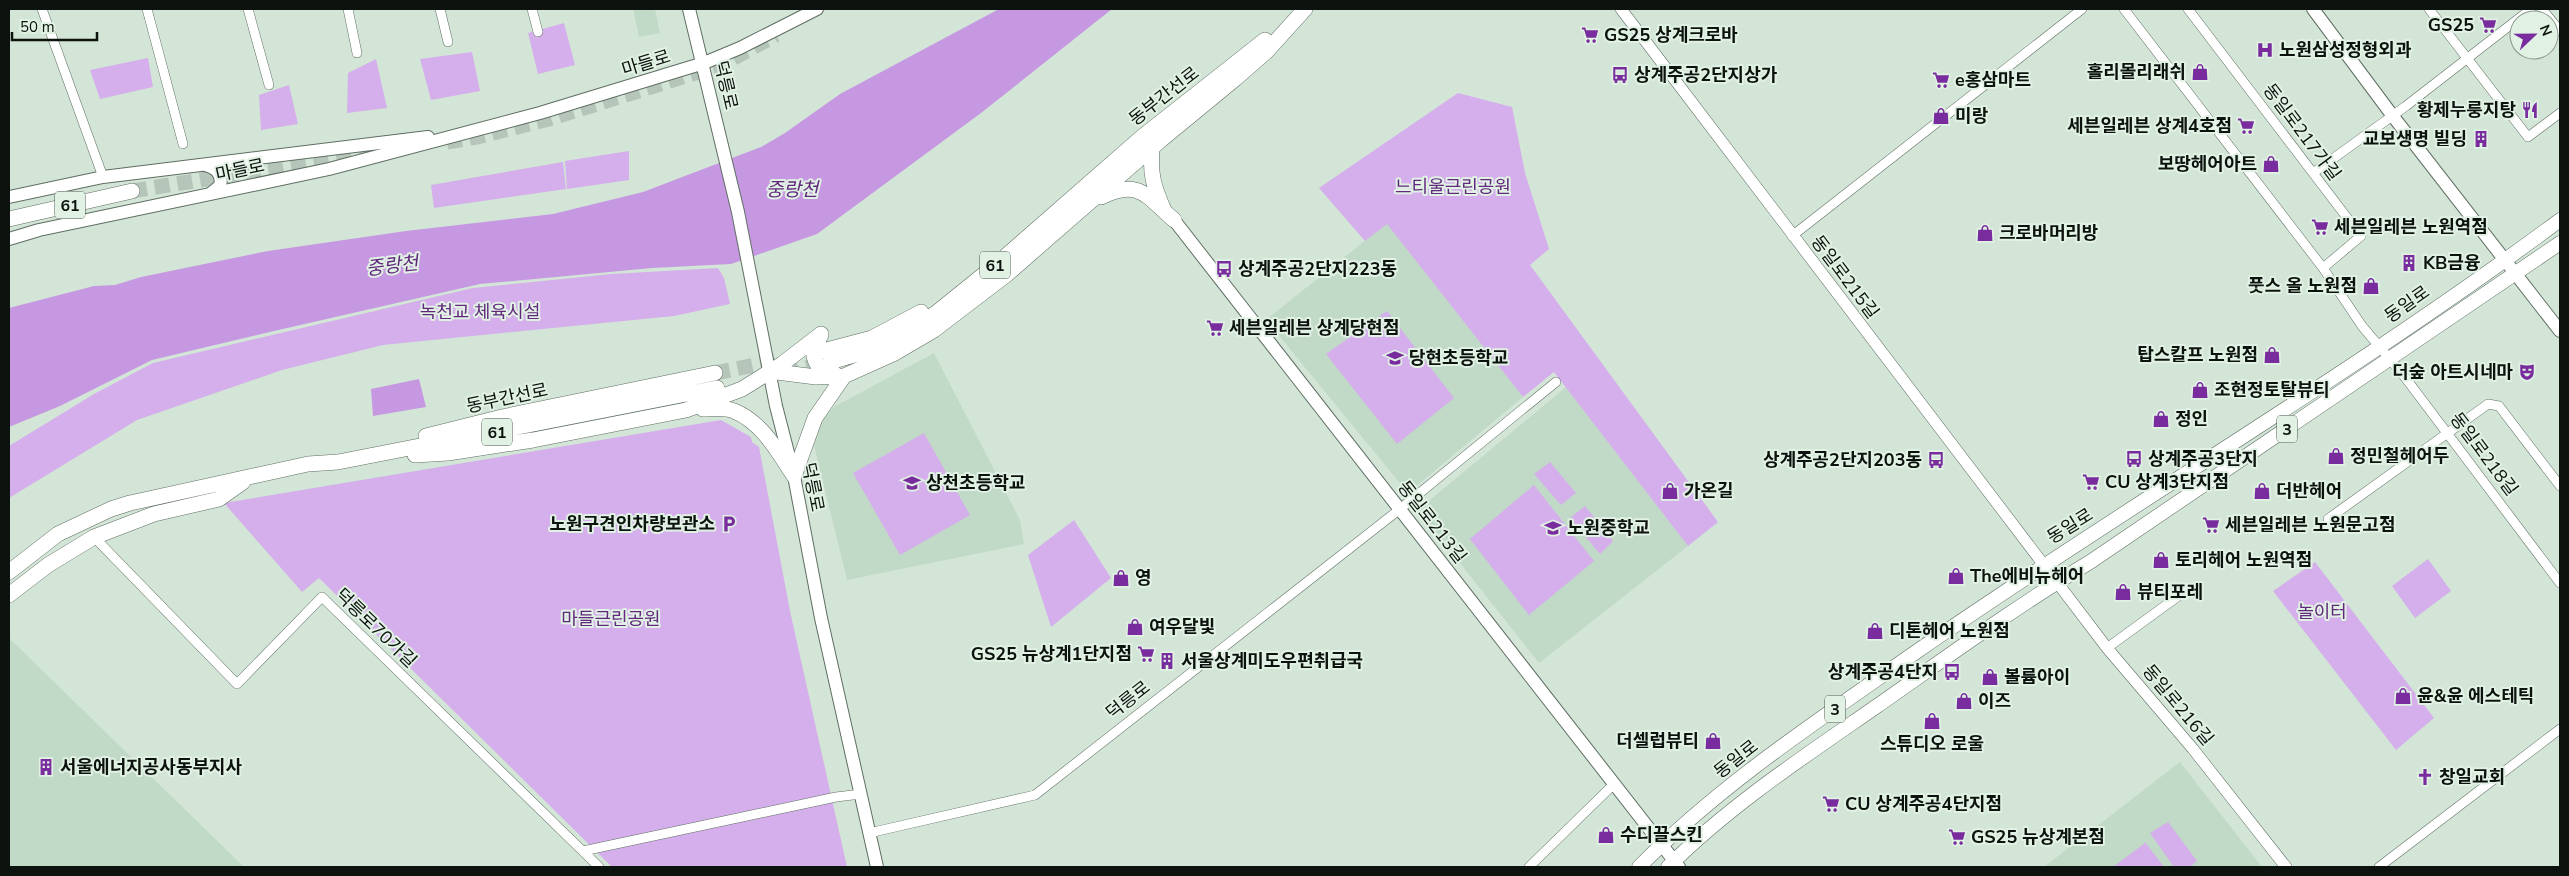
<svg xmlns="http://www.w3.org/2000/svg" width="2569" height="876" font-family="'Nunito Sans','Noto Sans KR',sans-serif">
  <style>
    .built { fill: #c1d9c7 }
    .green { fill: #d4afeb }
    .water { fill: #c698e2 }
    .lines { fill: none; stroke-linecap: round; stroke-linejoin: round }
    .trunk-tunnel { stroke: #b5c5b9; stroke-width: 15; stroke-dasharray: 15 8; stroke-linecap: butt }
    .minor-casing { stroke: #5f6e62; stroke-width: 10 }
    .tertiary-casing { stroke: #5f6e62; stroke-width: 12 }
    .secondary-casing { stroke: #5f6e62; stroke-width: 14 }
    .primary-casing { stroke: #5f6e62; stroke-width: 15 }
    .trunk-casing { stroke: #5f6e62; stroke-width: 16 }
    .minor { stroke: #fff; stroke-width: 9 }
    .tertiary { stroke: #fff; stroke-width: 11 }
    .secondary { stroke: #fff; stroke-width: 12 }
    .primary { stroke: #fff; stroke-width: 14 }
    .trunk { stroke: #fff; stroke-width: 15 }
    .labels { text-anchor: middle; stroke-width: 4; stroke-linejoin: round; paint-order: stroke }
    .shield { fill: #e1f2e4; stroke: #4c554e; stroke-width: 1 }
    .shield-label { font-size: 16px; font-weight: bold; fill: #0c120d }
    .poi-label { font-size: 18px; font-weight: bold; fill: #0c120d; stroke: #e1f2e4; text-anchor: start }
    .street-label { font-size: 18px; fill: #0c120d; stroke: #e1f2e4 }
    .park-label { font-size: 18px; fill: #62287e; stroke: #e1f2e4 }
    .water-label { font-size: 19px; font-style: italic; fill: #61277d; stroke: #e1f2e4 }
  </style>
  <rect width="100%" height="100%" fill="#d3e5d7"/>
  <path class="built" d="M 633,9 L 655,9 L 660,33 L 639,37 Z
    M 1387,223 L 1523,397 L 1408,493 L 1266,320 Z
    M 934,353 L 1020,520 L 1024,544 L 847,580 L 814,445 L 821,422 L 834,407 Z
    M 1566,387 L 1688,546 L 1539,663 L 1418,510 Z
    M 9,638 L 244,867 L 9,867 Z
    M 2180,762 L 2262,867 L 2044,867 Z"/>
  <path class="green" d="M 564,23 L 575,65 L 538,74 L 528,33 Z
    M 472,52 L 480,91 L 431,100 L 420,59 Z
    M 148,58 L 153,87 L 100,99 L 90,70 Z
    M 376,59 L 387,108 L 347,113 L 348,73 Z
    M 289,85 L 298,124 L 261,130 L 259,95 Z
    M 1458,93 L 1512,107 L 1525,173 L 1549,249 L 1530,265 L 1718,522 L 1688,546 L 1554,372 L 1523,397 L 1387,224 L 1365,241 L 1319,188 Z
    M 629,151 L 629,180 L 567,189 L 565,161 Z
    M 563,162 L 566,189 L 434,208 L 431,185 Z
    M 718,268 L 724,278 L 730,304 L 674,316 L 383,345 L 282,370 L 137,420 L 9,498 L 9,446 L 94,394 L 153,363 L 473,288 L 611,274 Z
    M 1387,311 L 1454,398 L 1397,444 L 1326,354 Z
    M 721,420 L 751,437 L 752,442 L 759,447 L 790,611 L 847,867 L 612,867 L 319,578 L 302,592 L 224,503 Z
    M 924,433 L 970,515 L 900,555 L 853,473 Z
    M 1550,462 L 1576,493 L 1561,505 L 1534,474 Z
    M 1534,485 L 1594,561 L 1529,615 L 1470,539 Z
    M 1585,506 L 1613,541 L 1600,554 L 1570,518 Z
    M 1074,520 L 1111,578 L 1051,627 L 1028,555 Z
    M 2428,559 L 2451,591 L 2415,618 L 2392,586 Z
    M 2315,562 L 2434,718 L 2396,750 L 2273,591 Z
    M 2168,822 L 2197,861 L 2190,867 L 2174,867 L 2150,833 Z
    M 2145,842 L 2164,867 L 2113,867 L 2145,843 Z"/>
  <path class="water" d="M 999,9 L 1112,9 L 981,113 L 817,234 L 731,264 L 652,268 L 480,284 L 274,331 L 152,360 L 60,406 L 9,427 L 9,308 L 94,286 L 115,285 L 141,277 L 268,251 L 406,231 L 553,214 L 643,192 L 761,147 L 785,133 L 840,94 Z
    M 419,379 L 426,407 L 373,416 L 371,389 Z"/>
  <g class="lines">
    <path class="trunk-tunnel" d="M 447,142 L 477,137 L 549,119 L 721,65 L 776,35
      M 132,191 L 380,151
      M 715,373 L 780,360
      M 784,373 L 830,362"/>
    <g class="minor-casing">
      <path id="minor" d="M 42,9 L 103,177
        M 147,9 L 183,144
        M 248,9 L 269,85
        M 348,9 L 357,53
        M 440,9 L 448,42
        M 532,9 L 538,32
        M 2124,9 L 2323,268 L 2362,326 L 2404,376 L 2560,583
        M 2188,9 L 2361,236 L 2323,268
        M 2429,9 L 2528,137 L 2560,113
        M 2542,9 L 2560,31
        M 2313,173 L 2406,106 L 2531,9
        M 1792,236 L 2082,9
        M 2328,519 L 2488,404 L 2499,406 L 2560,486
        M 94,537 L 237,684 L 322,597 L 599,867
        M 2107,648 L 2184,592
        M 869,833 L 1035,795 L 1400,509 L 1556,382
        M 583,851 L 836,797 L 861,794
        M 1529,867 L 1614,784
        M 2379,867 L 2560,729"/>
    </g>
    <g class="tertiary-casing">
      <path id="tertiary" d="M 1621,9 L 2107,648 L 2193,749 L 2286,867"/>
    </g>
    <g class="secondary-casing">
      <path id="secondary" d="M 689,9 L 738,212 L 776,406 L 794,476 L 821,618 L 877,867
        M 2313,9 L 2392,115 L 2560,331
        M 205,165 C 216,168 223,174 220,186 L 210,194
        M 9,197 L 103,177 L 428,137
        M 1174,220 L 1679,867
        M 9,239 L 39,230 L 329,169 L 540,113 L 704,63 L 740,48 L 817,9"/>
    </g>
    <g class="primary-casing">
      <path id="primary" d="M 1639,867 C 1721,784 1820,719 1916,652 C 2128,505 2353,374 2560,220
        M 1668,867 C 1730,805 1805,756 1877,706 C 1947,657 2017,606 2090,562 L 2560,243"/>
    </g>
    <g class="trunk-casing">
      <path id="trunk" d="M 1152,148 C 1150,173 1153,185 1163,208
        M 1101,197 C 1139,178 1146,196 1174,220
        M 9,219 L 132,191
        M 821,335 C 812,352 810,355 822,372 L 835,374
        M 823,351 L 872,338 L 921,312
        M 830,362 L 885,346 L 936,313 L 998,263 L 1142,137 L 1265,40
        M 769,371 L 816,377 L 844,376 L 893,354 L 934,330 L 1006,275 L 1162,139 L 1235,79 L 1267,51 L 1305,9
        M 703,409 C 712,409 725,407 734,411 C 762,422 778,452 794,476
        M 426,436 L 502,417 L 715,373
        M 415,455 L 448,453 L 533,440 L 686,410 L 742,389 L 782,364 L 821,334
        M 794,476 L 815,418 L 844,376
        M 9,572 L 58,534 L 111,509 L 130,503 L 308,464 L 338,462 L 717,388
        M 9,595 L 48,565 L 94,537 L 154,514 L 219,499 L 243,482"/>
    </g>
    <use href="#minor" class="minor"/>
    <use href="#tertiary" class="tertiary"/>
    <use href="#secondary" class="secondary"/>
    <use href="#primary" class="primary"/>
    <use href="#trunk" class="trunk"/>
  </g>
  <defs>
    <g id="supermarket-bare" transform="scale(1.35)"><path d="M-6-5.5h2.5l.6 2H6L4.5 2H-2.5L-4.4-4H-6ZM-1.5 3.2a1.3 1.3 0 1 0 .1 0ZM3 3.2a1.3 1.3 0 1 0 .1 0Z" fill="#792c9e" stroke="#e1f2e4" stroke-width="2.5" paint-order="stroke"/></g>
    <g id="hospital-bare" transform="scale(1.35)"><path d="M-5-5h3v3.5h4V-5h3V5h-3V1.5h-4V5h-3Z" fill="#792c9e" stroke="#e1f2e4" stroke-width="2.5" paint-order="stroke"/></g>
    <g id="shop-bare" transform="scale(1.35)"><path d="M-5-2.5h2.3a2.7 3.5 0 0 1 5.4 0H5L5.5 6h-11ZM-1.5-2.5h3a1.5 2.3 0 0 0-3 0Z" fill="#792c9e" stroke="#e1f2e4" stroke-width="2.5" paint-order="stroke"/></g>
    <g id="bus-bare" transform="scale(1.35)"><path d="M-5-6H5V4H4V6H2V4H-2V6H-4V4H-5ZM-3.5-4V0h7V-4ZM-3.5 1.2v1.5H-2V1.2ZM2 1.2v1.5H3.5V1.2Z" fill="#792c9e" stroke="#e1f2e4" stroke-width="2.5" paint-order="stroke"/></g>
    <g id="restaurant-bare" transform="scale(1.35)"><path d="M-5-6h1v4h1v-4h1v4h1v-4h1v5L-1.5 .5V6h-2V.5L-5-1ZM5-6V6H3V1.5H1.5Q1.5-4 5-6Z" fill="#792c9e" stroke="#e1f2e4" stroke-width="2.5" paint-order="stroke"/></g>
    <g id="building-bare" transform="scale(1.35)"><path d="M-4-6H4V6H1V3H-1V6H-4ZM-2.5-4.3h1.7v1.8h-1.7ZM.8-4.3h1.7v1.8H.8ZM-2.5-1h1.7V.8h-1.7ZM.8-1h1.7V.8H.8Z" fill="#792c9e" stroke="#e1f2e4" stroke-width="2.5" paint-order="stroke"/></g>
    <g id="school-bare" transform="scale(1.35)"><path d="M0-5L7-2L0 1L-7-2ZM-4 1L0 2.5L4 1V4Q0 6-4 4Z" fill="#792c9e" stroke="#e1f2e4" stroke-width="2.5" paint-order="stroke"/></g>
    <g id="theatre-bare" transform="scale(1.35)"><path d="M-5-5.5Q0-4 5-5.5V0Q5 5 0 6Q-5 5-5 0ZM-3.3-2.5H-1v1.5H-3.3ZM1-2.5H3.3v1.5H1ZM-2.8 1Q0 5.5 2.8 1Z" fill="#792c9e" stroke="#e1f2e4" stroke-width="2.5" paint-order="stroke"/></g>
    <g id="parking-bare" transform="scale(1.35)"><path d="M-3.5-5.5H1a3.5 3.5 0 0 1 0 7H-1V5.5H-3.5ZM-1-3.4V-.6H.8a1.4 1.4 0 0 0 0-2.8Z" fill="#792c9e" stroke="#e1f2e4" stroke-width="2.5" paint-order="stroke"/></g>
    <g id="church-bare" transform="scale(1.35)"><path d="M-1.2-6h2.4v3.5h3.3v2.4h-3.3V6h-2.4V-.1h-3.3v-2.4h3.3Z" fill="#792c9e" stroke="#e1f2e4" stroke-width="2.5" paint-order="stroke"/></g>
  </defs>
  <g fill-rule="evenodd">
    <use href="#supermarket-bare" x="2488" y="25"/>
    <use href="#supermarket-bare" x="1590" y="35"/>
    <use href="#hospital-bare" x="2265" y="50"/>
    <use href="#shop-bare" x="2200" y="72"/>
    <use href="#bus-bare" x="1620" y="75"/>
    <use href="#supermarket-bare" x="1941" y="80"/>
    <use href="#restaurant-bare" x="2530" y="110"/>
    <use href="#shop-bare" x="1941" y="116"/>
    <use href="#supermarket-bare" x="2246" y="126"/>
    <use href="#building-bare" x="2481" y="139"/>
    <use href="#shop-bare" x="2271" y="164"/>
    <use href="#supermarket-bare" x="2320" y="227"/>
    <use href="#shop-bare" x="1985" y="233"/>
    <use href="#building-bare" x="2409" y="263"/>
    <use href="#bus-bare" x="1224" y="269"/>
    <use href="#shop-bare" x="2371" y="286"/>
    <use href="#supermarket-bare" x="1215" y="328"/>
    <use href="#shop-bare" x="2272" y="355"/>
    <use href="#school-bare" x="1395" y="358"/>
    <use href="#theatre-bare" x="2527" y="372"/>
    <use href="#shop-bare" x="2200" y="390"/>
    <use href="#shop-bare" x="2161" y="419"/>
    <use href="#shop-bare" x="2336" y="456"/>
    <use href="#bus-bare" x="2134" y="459"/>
    <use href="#bus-bare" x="1936" y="460"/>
    <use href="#supermarket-bare" x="2091" y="482"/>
    <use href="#school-bare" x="912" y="483"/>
    <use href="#shop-bare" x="1670" y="491"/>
    <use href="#shop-bare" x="2262" y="491"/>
    <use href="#parking-bare" x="729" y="524"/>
    <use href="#supermarket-bare" x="2211" y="525"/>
    <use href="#school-bare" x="1553" y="528"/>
    <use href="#shop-bare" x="2161" y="560"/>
    <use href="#shop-bare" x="1956" y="576"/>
    <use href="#shop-bare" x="1121" y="578"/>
    <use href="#shop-bare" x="2123" y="592"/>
    <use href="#shop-bare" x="1135" y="627"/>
    <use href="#shop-bare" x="1875" y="631"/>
    <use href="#supermarket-bare" x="1146" y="654"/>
    <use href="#building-bare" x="1167" y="661"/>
    <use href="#bus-bare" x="1952" y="672"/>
    <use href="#shop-bare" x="1990" y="677"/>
    <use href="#shop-bare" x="2403" y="696"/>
    <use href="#shop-bare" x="1964" y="701"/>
    <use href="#shop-bare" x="1932" y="721"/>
    <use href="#shop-bare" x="1713" y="741"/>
    <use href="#building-bare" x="46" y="767"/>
    <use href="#church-bare" x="2425" y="777"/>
    <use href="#supermarket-bare" x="1831" y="804"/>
    <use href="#shop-bare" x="1606" y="835"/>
    <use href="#supermarket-bare" x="1957" y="837"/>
  </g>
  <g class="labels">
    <g class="shield">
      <rect x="55" y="191.5" width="30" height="27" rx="4"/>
      <rect x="980" y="251.5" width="30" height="27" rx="4"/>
      <rect x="2277" y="415.5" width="20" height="27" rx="4"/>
      <rect x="482" y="418.5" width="30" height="27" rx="4"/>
      <rect x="1825" y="695.5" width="20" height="27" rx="4"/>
    </g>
    <g class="shield-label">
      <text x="70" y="211">61</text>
      <text x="995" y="271">61</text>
      <text x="2287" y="435">3</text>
      <text x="497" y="438">61</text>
      <text x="1835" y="715">3</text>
    </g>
    <g class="poi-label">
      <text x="2474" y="31" text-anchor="end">GS25</text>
      <text x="1604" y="41">GS25 상계크로바</text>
      <text x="2279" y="56">노원삼성정형외과</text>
      <text x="2186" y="78" text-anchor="end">홀리몰리래쉬</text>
      <text x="1634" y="81">상계주공2단지상가</text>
      <text x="1955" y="86">e홍삼마트</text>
      <text x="2516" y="116" text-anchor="end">황제누룽지탕</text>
      <text x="1955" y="122">미랑</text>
      <text x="2232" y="132" text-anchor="end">세븐일레븐 상계4호점</text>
      <text x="2467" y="145" text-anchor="end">교보생명 빌딩</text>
      <text x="2257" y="170" text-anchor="end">보땅헤어아트</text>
      <text x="2334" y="233">세븐일레븐 노원역점</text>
      <text x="1999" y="239">크로바머리방</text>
      <text x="2423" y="269">KB금융</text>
      <text x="1238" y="275">상계주공2단지223동</text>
      <text x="2357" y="292" text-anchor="end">풋스 올 노원점</text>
      <text x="1229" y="334">세븐일레븐 상계당현점</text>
      <text x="2258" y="361" text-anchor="end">탑스칼프 노원점</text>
      <text x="1409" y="364">당현초등학교</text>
      <text x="2513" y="378" text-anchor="end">더숲 아트시네마</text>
      <text x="2214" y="396">조현정토탈뷰티</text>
      <text x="2175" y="425">정인</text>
      <text x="2350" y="462">정민철헤어두</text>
      <text x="2148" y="465">상계주공3단지</text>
      <text x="1922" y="466" text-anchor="end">상계주공2단지203동</text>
      <text x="2105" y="488">CU 상계3단지점</text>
      <text x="926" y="489">상천초등학교</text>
      <text x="1684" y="497">가온길</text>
      <text x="2276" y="497">더반헤어</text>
      <text x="715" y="530" text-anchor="end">노원구견인차량보관소</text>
      <text x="2225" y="531">세븐일레븐 노원문고점</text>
      <text x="1567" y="534">노원중학교</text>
      <text x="2175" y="566">토리헤어 노원역점</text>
      <text x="1970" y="582">The에비뉴헤어</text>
      <text x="1135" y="584">영</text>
      <text x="2137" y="598">뷰티포레</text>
      <text x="1149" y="633">여우달빛</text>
      <text x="1889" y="637">디톤헤어 노원점</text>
      <text x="1132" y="660" text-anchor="end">GS25 뉴상계1단지점</text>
      <text x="1181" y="667">서울상계미도우편취급국</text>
      <text x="1938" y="678" text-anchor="end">상계주공4단지</text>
      <text x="2004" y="683">볼륨아이</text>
      <text x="2417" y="702">윤&amp;윤 에스테틱</text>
      <text x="1978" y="707">이즈</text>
      <text x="1699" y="747" text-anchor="end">더셀럽뷰티</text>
      <text x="1932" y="750" text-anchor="middle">스튜디오 로울</text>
      <text x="60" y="773">서울에너지공사동부지사</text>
      <text x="2439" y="783">창일교회</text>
      <text x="1845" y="810">CU 상계주공4단지점</text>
      <text x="1620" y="841">수디끌스킨</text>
      <text x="1971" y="843">GS25 뉴상계본점</text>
    </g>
    <g class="street-label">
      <text transform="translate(646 63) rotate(-17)" y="6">마들로</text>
      <text transform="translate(726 85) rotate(77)" y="6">덕릉로</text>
      <text transform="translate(1164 96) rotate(-38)" y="6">동부간선로</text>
      <text transform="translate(2302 132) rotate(53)" y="6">동일로217가길</text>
      <text transform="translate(240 170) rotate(-12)" y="6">마들로</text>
      <text transform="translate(1845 277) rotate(53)" y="6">동일로215길</text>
      <text transform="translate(2407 304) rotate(-35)" y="6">동일로</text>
      <text transform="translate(507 398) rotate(-12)" y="6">동부간선로</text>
      <text transform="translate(2484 454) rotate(53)" y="6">동일로218길</text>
      <text transform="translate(813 487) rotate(79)" y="6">덕릉로</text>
      <text transform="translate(1432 522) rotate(52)" y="6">동일로213길</text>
      <text transform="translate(2070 526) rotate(-32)" y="6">동일로</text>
      <text transform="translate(376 628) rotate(44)" y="6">덕릉로70가길</text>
      <text transform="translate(1128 700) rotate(-38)" y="6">덕릉로</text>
      <text transform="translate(2178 705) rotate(50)" y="6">동일로216길</text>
      <text transform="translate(1736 759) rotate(-38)" y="6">동일로</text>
    </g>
    <g class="park-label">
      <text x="1453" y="193">느티울근린공원</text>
      <text x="480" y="318">녹천교 체육시설</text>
      <text x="2322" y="618">놀이터</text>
      <text x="611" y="625">마들근린공원</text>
    </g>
    <g class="water-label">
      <text x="792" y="196">중랑천</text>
      <text transform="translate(392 265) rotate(-7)" y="7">중랑천</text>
    </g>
  </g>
  <rect width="2569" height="876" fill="none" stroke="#0c120d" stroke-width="20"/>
  <g transform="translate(2534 35) rotate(68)"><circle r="24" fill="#e1f2e4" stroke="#8c988e"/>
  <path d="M0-4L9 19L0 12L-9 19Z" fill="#792c9e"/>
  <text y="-8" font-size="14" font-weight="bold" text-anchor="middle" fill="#0c120d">N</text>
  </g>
  <path d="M12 32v8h85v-8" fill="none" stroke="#0c120d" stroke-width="2.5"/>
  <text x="20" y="32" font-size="15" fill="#0c120d" stroke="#e1f2e4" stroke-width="4" paint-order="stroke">50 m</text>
</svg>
